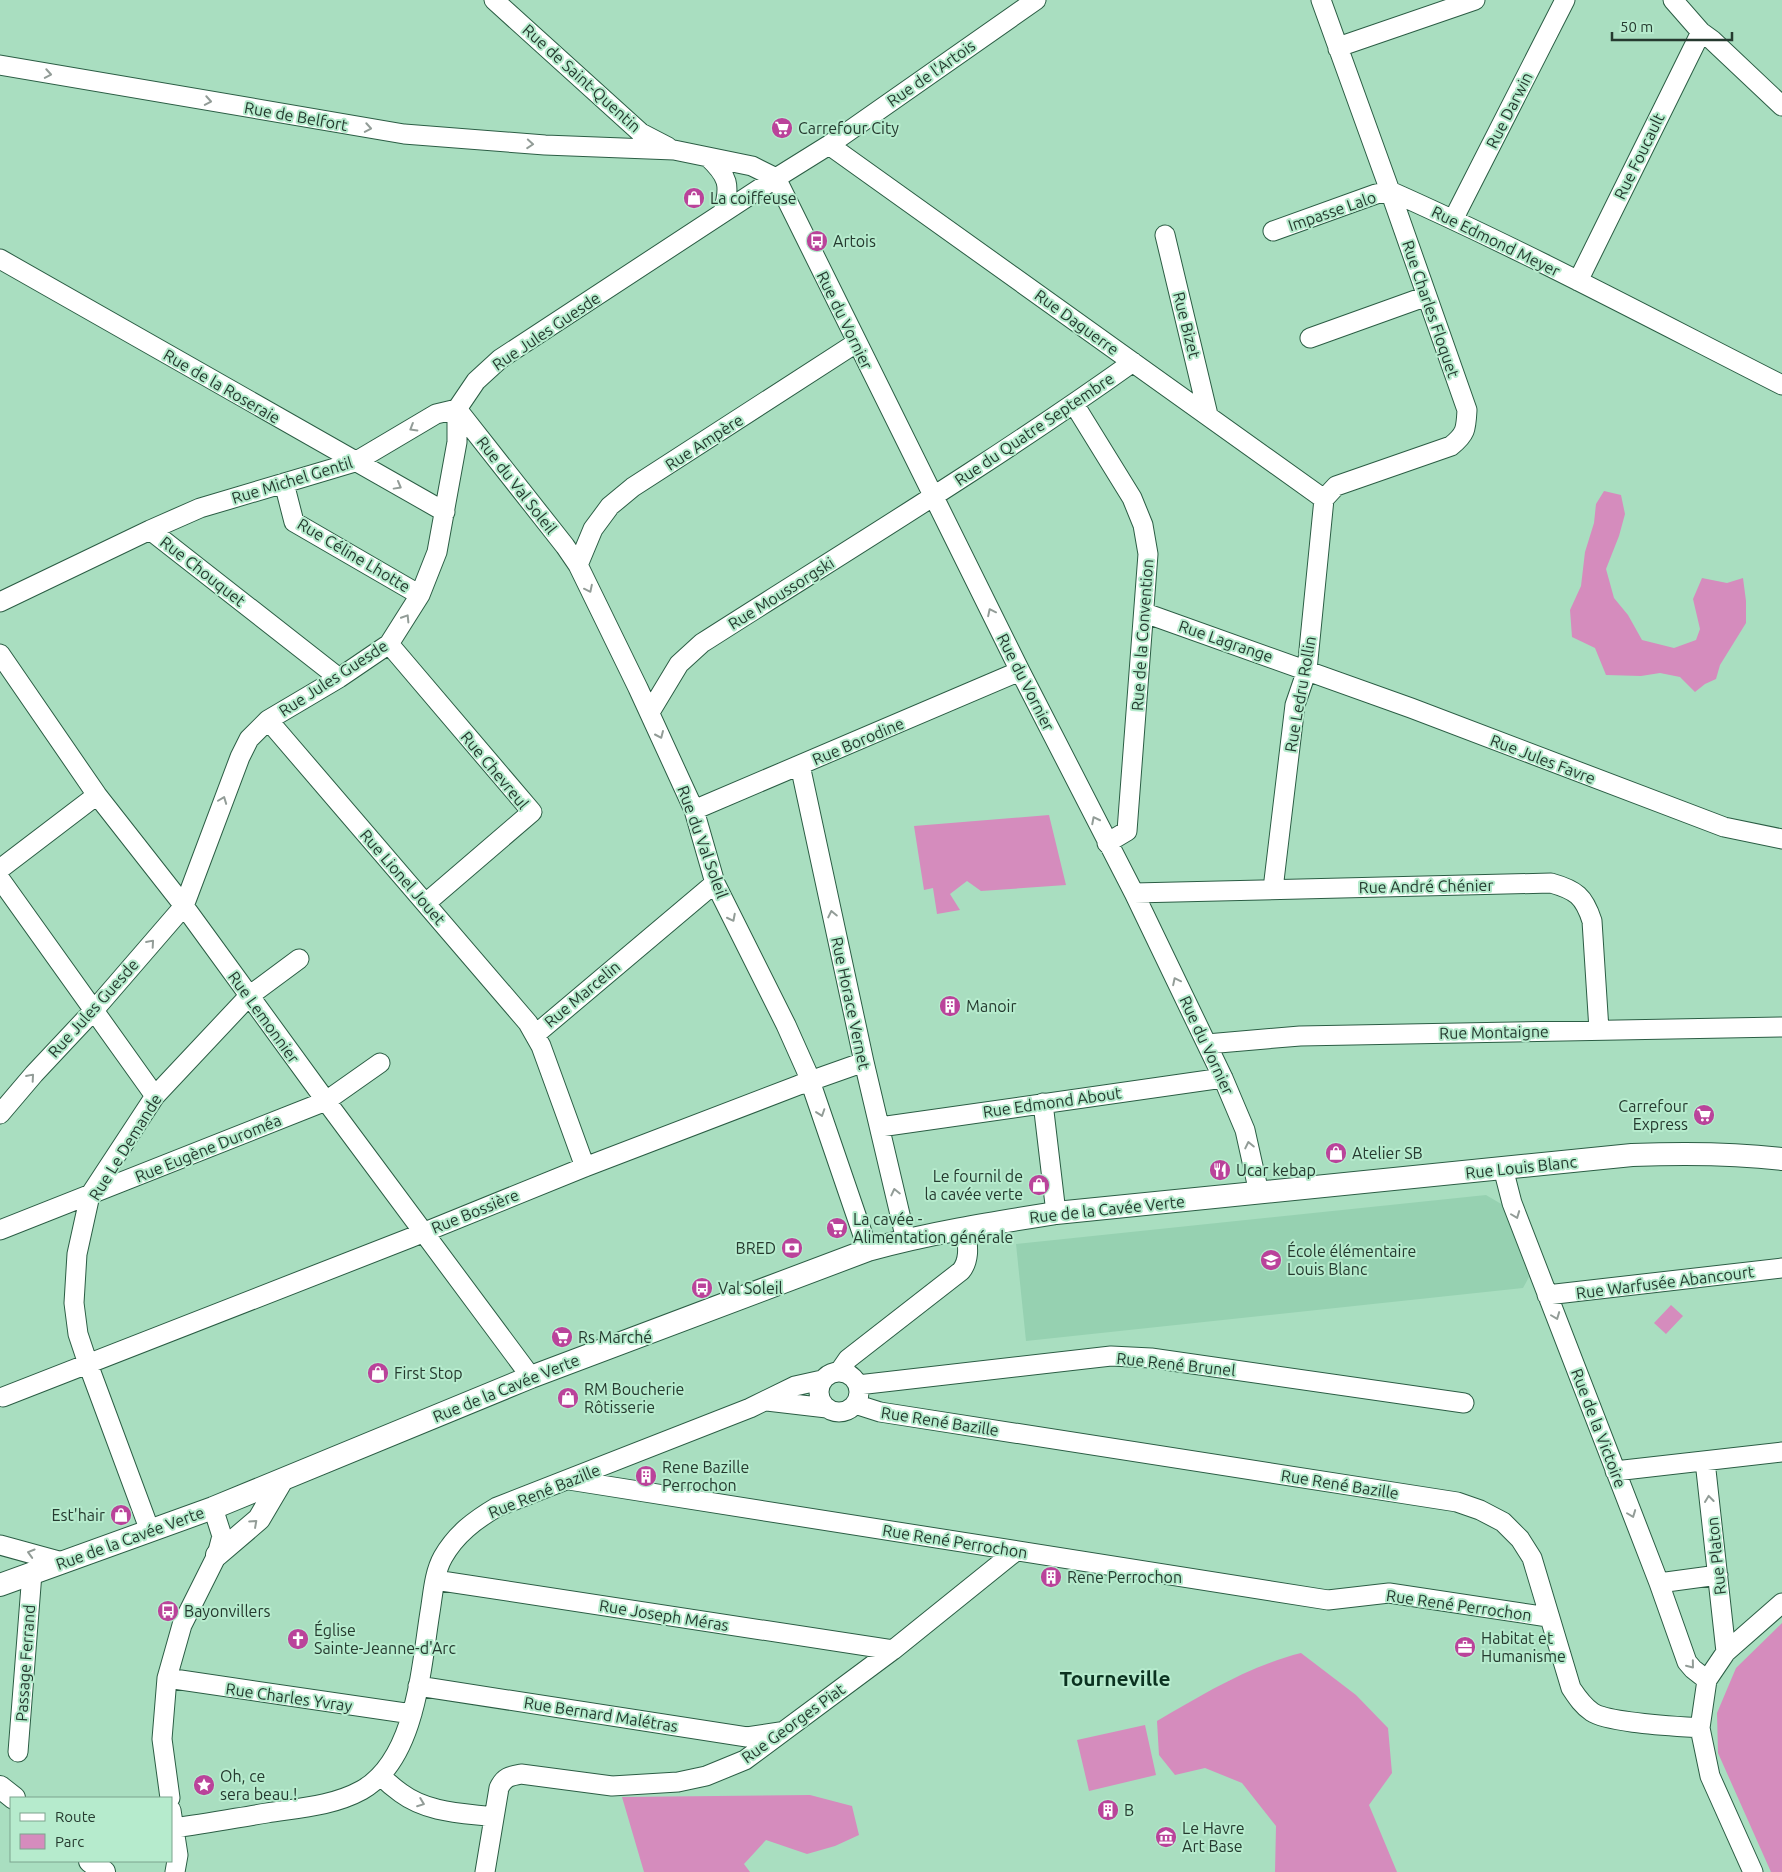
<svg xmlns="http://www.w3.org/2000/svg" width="1782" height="1872" font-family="Ubuntu,sans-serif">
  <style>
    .built { fill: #96d1b1 }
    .green { fill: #d58cbd }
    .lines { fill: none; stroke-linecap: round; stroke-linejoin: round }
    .minor-casing { stroke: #2b5d44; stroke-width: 21 }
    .tertiary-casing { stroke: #2b5d44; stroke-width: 24 }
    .minor { stroke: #fff; stroke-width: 19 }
    .tertiary { stroke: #fff; stroke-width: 22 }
    .oneway { stroke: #929c97 }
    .labels { text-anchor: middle; stroke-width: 4; stroke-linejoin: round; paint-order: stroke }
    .street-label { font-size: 16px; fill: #253a2f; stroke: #b6ebcd }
    .poi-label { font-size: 16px; fill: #253a2f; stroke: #b6ebcd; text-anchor: start }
    .district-label { font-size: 21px; font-weight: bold; fill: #0b3220; stroke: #b6ebcd }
  </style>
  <rect width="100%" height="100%" fill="#a9dec0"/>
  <path class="built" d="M 1486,1195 L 1503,1205 L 1529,1277 L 1523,1288 L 1026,1341 L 1016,1244 Z"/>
  <path class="green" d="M 1604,491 L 1621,495 L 1625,514 L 1619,536 L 1606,569 L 1614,598 L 1628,615 L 1642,640 L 1674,648 L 1696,640 L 1700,629 L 1693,599 L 1702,578 L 1727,583 L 1743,578 L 1746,601 L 1746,623 L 1720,665 L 1716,679 L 1705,684 L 1695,692 L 1680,677 L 1660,673 L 1641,676 L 1606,675 L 1595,648 L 1572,637 L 1570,610 L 1581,586 L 1585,552 L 1594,523 L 1596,504 Z
    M 1049,815 L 1066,885 L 981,891 L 967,881 L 950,894 L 960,910 L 937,914 L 933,888 L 924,890 L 914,826 Z
    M 1671,1305 L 1683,1316 L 1666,1334 L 1654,1323 Z
    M 1782,1623 L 1782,1872 L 1771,1872 L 1718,1753 L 1717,1713 L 1736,1668 Z
    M 1301,1653 L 1356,1695 L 1388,1728 L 1392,1773 L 1369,1805 L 1397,1872 L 1275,1872 L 1276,1826 L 1242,1783 L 1205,1768 L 1175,1775 L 1159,1755 L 1157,1721 C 1203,1694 1249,1666 1301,1653 Z
    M 1145,1725 L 1156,1775 L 1089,1791 L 1077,1740 Z
    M 810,1795 L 852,1806 L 859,1835 L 835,1846 L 807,1854 L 766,1840 L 744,1864 L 750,1872 L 644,1872 L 622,1797 Z"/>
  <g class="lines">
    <g class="minor-casing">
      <path id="minor" d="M 494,0 L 641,133 L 668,147
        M 1321,0 L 1390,191 L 1467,410 C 1466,429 1466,434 1451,446 L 1336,486 L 1324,499
        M 1673,0 L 1701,32 L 1712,40 L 1782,106
        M 1338,49 L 1347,44 L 1475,0
        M 0,65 L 404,134 L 545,145 L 674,150 L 752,166 L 776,178
        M 829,145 L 1324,499
        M 708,157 C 728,176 731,185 723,212
        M 776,178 L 1020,671 L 1134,893 L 1223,1078 L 1245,1130 L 1259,1193
        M 1390,191 C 1523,250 1652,319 1782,385
        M 1454,220 L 1458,210 L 1565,0
        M 1273,231 L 1376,194 L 1390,191
        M 1165,235 L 1208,415
        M 0,259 L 445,512
        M 1578,281 L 1701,32
        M 1310,338 L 1427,296
        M 1074,404 L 1132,498 L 1143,525 L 1148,554 L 1127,831 L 1107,843
        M 457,409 L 565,546 L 578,565 L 638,688 L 694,810 L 715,883 L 786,1025 L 807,1072 L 868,1250
        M 284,483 L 294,522 L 420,595
        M 150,530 L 339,678
        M 578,565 L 593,529 L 610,506 L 633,487 L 856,343
        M 0,602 L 150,530 L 200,508 L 355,462 L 436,414 L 457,409
        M 1145,613 L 1411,708 L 1724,827 L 1782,839
        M 389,644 L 532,812 L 426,903
        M 0,654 L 97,795 L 184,906 L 326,1101 L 531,1377
        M 650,712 L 679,664 L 702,643 C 846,551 993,462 1133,362
        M 268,720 L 528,1023 L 541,1046 L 585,1167
        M 800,765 L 864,1062 L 906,1240
        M 694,810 L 1020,671
        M 0,869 L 97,795
        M 0,879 L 155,1096
        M 1273,889 L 1295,705 L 1307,670 L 1324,499
        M 1134,893 L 1551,883 C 1576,890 1584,896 1592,921 L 1599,1030
        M 536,1034 L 715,883
        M 1207,1044 L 1300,1036 L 1782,1027
        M 1043,1103 L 1056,1213
        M 0,1114 L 34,1074 L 95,1009 L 184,906 L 240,757 L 249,739 L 268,720 L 339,678 L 389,644 L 420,595 L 437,552 L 457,442 L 457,409 L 476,381 L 500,359 L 776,178 L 829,145 L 1036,0
        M 880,1127 L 1223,1078
        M 1503,1168 L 1512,1203 L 1659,1583 L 1687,1662 L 1693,1669 L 1707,1680
        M 0,1230 L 326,1101 L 380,1063
        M 1547,1295 L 1782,1268
        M819 1392a20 20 0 1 1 40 0a20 20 0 1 1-40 0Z
        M 839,1372 L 848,1359 L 961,1271 C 971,1259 967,1242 966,1228
        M 858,1385 L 1111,1356 L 1151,1358 L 1464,1403
        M 3,1397 L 410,1238 L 585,1167 L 799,1085 L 864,1062
        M 767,1401 L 827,1408
        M 855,1404 L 880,1412 L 1457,1502 L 1480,1510 L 1503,1522 L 1520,1539 L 1532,1558 L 1571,1688 C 1577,1697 1582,1705 1592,1712 C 1608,1723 1676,1726 1700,1728
        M 1705,1461 L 1726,1652
        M 1615,1471 L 1782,1452
        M 569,1480 L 1328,1600 L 1389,1593 L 1548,1617
        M 150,1531 L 88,1364 L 78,1334 L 74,1303 L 77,1254 L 90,1195 L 155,1096 L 249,996 L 299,959
        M 0,1545 L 62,1562
        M 435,1580 L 893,1650
        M 1659,1583 L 1718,1575
        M 167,1678 L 412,1714
        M 418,1686 L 747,1737 L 780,1732
        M 18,1752 L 32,1573
        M 381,1776 C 387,1782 394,1788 401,1793 C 428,1813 463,1813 494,1817
        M 170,1798 L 162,1739 L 167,1678 L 182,1625 L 217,1555 L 222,1536 L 213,1508
        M 171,1810 L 178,1855 L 175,1872
        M 174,1828 C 205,1824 236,1818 267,1813 C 299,1808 333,1806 362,1790 C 416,1759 421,1668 430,1612 C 433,1594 434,1573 443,1557 C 456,1534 475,1520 497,1507 L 750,1408 L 795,1386 L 822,1380
        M 485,1872 L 499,1788 C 504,1777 510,1776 521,1774 L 612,1786 L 678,1782 L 706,1776 L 745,1760 L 893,1650 L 1016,1551
        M 1753,1872 L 1710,1776 L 1700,1728 L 1707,1680 L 1726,1652 L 1782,1603"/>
    </g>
    <g class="tertiary-casing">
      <path id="tertiary" d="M 217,1555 L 259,1519 L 282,1480
        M 0,1585 L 213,1508 L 531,1377 L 868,1250 C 929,1233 993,1223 1056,1213 L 1632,1155 C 1683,1153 1732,1153 1782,1159
        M 0,1787 L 14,1798
        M 90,1861 L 104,1872"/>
    </g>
    <use href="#minor" class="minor"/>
    <use href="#tertiary" class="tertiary"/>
  </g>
  <defs><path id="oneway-chevron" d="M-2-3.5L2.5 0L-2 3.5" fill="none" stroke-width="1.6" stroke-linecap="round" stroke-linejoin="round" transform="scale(1.25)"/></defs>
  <g class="oneway">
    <use href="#oneway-chevron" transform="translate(48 74) rotate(10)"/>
    <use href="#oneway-chevron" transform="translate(208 101) rotate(10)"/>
    <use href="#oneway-chevron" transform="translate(368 128) rotate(10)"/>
    <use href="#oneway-chevron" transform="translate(530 144) rotate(4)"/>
    <use href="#oneway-chevron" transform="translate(413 428) rotate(149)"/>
    <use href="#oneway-chevron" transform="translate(398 486) rotate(29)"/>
    <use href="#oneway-chevron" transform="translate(589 589) rotate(64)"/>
    <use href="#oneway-chevron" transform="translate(991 612) rotate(-116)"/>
    <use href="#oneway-chevron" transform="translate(406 618) rotate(-58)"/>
    <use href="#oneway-chevron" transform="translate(660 735) rotate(66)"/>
    <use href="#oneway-chevron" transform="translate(223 800) rotate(-69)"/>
    <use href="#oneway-chevron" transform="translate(1095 820) rotate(-117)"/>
    <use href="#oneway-chevron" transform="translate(832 914) rotate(-102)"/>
    <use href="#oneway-chevron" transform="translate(732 918) rotate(63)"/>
    <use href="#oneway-chevron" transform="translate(151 943) rotate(-49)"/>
    <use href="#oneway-chevron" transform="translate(1176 981) rotate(-116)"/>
    <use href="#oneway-chevron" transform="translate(31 1077) rotate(-49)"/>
    <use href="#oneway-chevron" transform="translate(821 1113) rotate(71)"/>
    <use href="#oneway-chevron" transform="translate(1249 1145) rotate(-102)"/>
    <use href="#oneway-chevron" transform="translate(895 1192) rotate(-103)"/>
    <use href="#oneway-chevron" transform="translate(1516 1215) rotate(69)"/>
    <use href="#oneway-chevron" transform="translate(1556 1316) rotate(69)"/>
    <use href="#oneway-chevron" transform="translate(1709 1499) rotate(-97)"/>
    <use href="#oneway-chevron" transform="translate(1632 1514) rotate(69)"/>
    <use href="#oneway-chevron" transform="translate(254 1523) rotate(-42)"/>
    <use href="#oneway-chevron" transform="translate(31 1553) rotate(-164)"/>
    <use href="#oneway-chevron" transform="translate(1691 1665) rotate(51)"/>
    <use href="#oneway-chevron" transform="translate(421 1803) rotate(21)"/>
  </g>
  <defs>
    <g id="supermarket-disc" transform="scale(1.125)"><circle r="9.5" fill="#ba439a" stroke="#b6ebcd"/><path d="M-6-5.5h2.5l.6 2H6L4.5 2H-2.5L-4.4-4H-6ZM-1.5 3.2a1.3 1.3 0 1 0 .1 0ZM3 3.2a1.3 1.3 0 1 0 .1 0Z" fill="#fff"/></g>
    <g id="shop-disc" transform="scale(1.125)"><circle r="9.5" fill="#ba439a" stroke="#b6ebcd"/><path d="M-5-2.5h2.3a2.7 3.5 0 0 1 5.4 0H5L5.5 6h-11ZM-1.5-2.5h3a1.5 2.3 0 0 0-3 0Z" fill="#fff"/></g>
    <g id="bus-disc" transform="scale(1.125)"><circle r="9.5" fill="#ba439a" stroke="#b6ebcd"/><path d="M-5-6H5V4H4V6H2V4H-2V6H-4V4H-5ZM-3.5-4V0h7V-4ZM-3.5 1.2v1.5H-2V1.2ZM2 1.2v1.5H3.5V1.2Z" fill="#fff"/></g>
    <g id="building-disc" transform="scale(1.125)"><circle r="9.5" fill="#ba439a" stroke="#b6ebcd"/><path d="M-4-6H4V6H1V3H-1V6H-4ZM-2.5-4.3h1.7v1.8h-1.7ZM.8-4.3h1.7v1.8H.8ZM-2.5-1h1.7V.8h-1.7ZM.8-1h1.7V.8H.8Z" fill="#fff"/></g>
    <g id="restaurant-disc" transform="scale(1.125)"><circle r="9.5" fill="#ba439a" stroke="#b6ebcd"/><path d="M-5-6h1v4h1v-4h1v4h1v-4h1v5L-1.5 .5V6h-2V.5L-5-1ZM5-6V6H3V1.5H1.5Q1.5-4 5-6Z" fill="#fff"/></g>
    <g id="bank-disc" transform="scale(1.125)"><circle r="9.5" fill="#ba439a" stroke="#b6ebcd"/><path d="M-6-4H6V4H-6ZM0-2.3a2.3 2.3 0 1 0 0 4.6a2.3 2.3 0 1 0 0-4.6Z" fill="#fff"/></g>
    <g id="school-disc" transform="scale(1.125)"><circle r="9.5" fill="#ba439a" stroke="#b6ebcd"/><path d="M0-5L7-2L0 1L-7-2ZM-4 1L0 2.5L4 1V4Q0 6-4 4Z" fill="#fff"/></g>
    <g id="church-disc" transform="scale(1.125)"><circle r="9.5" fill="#ba439a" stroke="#b6ebcd"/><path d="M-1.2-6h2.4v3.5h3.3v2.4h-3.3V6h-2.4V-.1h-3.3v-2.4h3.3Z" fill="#fff"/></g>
    <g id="office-disc" transform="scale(1.125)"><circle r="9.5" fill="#ba439a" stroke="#b6ebcd"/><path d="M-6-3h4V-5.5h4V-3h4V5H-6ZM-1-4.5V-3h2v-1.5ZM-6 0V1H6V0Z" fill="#fff"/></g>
    <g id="sight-disc" transform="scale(1.125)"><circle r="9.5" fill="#ba439a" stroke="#b6ebcd"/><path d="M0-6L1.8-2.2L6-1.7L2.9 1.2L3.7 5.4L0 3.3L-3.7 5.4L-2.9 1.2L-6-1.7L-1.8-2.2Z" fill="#fff"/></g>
    <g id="museum-disc" transform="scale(1.125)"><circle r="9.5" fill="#ba439a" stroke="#b6ebcd"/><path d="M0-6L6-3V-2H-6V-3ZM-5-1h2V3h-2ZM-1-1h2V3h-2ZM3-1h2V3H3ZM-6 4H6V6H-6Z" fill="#fff"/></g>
  </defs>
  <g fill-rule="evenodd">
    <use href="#supermarket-disc" x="782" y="128"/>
    <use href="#shop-disc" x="694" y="198"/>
    <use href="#bus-disc" x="817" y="241"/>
    <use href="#building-disc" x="950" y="1006"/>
    <use href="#supermarket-disc" x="1704" y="1115"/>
    <use href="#shop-disc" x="1336" y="1153"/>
    <use href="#restaurant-disc" x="1220" y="1170"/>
    <use href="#shop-disc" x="1039" y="1185"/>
    <use href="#supermarket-disc" x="837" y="1228"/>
    <use href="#bank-disc" x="792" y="1248"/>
    <use href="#school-disc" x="1271" y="1260"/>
    <use href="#bus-disc" x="702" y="1288"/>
    <use href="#supermarket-disc" x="562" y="1337"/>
    <use href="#shop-disc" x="378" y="1373"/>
    <use href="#shop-disc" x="568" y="1398"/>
    <use href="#building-disc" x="646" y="1476"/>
    <use href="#shop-disc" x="121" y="1515"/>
    <use href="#building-disc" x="1051" y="1577"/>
    <use href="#bus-disc" x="168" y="1611"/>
    <use href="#church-disc" x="298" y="1639"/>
    <use href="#office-disc" x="1465" y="1647"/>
    <use href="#sight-disc" x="204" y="1785"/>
    <use href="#building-disc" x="1108" y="1810"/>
    <use href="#museum-disc" x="1166" y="1837"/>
  </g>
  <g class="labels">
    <g class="street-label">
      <text transform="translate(931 73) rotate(-35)" y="6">Rue de l'Artois</text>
      <text transform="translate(582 78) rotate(42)" y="6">Rue de Saint-Quentin</text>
      <text transform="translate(1509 110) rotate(-63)" y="6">Rue Darwin</text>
      <text transform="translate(296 116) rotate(10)" y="6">Rue de Belfort</text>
      <text transform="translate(1639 156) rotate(-64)" y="6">Rue Foucault</text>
      <text transform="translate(1332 211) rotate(-19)" y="6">Impasse Lalo</text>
      <text transform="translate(1496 241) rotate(26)" y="6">Rue Edmond Meyer</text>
      <text transform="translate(1431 309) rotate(71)" y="6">Rue Charles Floquet</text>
      <text transform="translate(845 320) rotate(64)" y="6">Rue du Vornier</text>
      <text transform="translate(1077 322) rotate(36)" y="6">Rue Daguerre</text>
      <text transform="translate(1187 325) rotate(76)" y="6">Rue Bizet</text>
      <text transform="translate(546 331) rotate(-34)" y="6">Rue Jules Guesde</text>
      <text transform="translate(222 386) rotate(30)" y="6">Rue de la Roseraie</text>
      <text transform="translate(1034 429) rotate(-34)" y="6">Rue du Quatre Septembre</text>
      <text transform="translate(704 442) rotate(-33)" y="6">Rue Ampère</text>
      <text transform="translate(292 480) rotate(-17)" y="6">Rue Michel Gentil</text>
      <text transform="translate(517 485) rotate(52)" y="6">Rue du Val Soleil</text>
      <text transform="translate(354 555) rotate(31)" y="6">Rue Céline Lhotte</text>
      <text transform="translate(203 571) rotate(38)" y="6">Rue Chouquet</text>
      <text transform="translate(781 593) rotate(-32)" y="6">Rue Moussorgski</text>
      <text transform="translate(1142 635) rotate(-86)" y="6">Rue de la Convention</text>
      <text transform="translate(1226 641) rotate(19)" y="6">Rue Lagrange</text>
      <text transform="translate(333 678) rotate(-33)" y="6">Rue Jules Guesde</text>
      <text transform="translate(1026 682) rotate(63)" y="6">Rue du Vornier</text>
      <text transform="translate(1300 694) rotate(-80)" y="6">Rue Ledru Rollin</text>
      <text transform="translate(858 741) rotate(-23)" y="6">Rue Borodine</text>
      <text transform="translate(1543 759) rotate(21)" y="6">Rue Jules Favre</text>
      <text transform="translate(495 770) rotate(50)" y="6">Rue Chevreul</text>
      <text transform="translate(703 842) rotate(70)" y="6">Rue du Val Soleil</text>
      <text transform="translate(403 877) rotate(49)" y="6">Rue Lionel Jouet</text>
      <text transform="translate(1426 886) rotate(-1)" y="6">Rue André Chénier</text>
      <text transform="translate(582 994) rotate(-40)" y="6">Rue Marcelin</text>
      <text transform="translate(851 1003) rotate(78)" y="6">Rue Horace Vernet</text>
      <text transform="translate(93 1008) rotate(-48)" y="6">Rue Jules Guesde</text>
      <text transform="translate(264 1017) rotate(54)" y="6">Rue Lemonnier</text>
      <text transform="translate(1494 1032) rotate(-1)" y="6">Rue Montaigne</text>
      <text transform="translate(1207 1045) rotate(65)" y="6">Rue du Vornier</text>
      <text transform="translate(1052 1102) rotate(-8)" y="6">Rue Edmond About</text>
      <text transform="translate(125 1147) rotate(-58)" y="6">Rue Le Demande</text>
      <text transform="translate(208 1148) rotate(-22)" y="6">Rue Eugène Duroméa</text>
      <text transform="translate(1521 1167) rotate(-6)" y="6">Rue Louis Blanc</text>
      <text transform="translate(1107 1209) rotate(-6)" y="6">Rue de la Cavée Verte</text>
      <text transform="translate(475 1211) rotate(-22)" y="6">Rue Bossière</text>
      <text transform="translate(1665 1282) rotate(-7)" y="6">Rue Warfusée Abancourt</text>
      <text transform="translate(1176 1364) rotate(6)" y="6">Rue René Brunel</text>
      <text transform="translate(506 1388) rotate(-22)" y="6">Rue de la Cavée Verte</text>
      <text transform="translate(940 1421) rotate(9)" y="6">Rue René Bazille</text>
      <text transform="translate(1599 1428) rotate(69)" y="6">Rue de la Victoire</text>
      <text transform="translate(1340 1484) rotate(9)" y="6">Rue René Bazille</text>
      <text transform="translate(544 1491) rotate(-22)" y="6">Rue René Bazille</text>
      <text transform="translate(130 1538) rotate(-20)" y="6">Rue de la Cavée Verte</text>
      <text transform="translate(955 1541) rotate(9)" y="6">Rue René Perrochon</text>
      <text transform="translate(1716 1556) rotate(-96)" y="6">Rue Platon</text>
      <text transform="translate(1459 1605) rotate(8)" y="6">Rue René Perrochon</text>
      <text transform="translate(664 1615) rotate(9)" y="6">Rue Joseph Méras</text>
      <text transform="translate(25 1663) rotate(-86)" y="6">Passage Ferrand</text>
      <text transform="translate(289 1697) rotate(8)" y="6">Rue Charles Yvray</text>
      <text transform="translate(601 1714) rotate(9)" y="6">Rue Bernard Malétras</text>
      <text transform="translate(793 1723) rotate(-36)" y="6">Rue Georges Piat</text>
    </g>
    <g class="poi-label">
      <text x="798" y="134">Carrefour City</text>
      <text x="710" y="204">La coiffeuse</text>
      <text x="833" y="247">Artois</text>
      <text x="966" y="1012">Manoir</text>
      <text x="1688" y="1112" text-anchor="end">Carrefour<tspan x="1688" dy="18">Express</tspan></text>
      <text x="1352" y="1159">Atelier SB</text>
      <text x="1236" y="1176">Ucar kebap</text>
      <text x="1023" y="1182" text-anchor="end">Le fournil de<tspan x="1023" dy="18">la cavée verte</tspan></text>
      <text x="853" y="1225">La cavée -<tspan x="853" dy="18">Alimentation générale</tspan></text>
      <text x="776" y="1254" text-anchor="end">BRED</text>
      <text x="1287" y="1257">École élémentaire<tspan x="1287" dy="18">Louis Blanc</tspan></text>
      <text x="718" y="1294">Val Soleil</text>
      <text x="578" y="1343">Rs Marché</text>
      <text x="394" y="1379">First Stop</text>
      <text x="584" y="1395">RM Boucherie<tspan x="584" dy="18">Rôtisserie</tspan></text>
      <text x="662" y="1473">Rene Bazille<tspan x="662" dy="18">Perrochon</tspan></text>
      <text x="105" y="1521" text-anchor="end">Est'hair</text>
      <text x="1067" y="1583">Rene Perrochon</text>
      <text x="184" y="1617">Bayonvillers</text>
      <text x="314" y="1636">Église<tspan x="314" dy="18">Sainte-Jeanne-d'Arc</tspan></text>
      <text x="1481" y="1644">Habitat et<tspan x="1481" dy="18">Humanisme</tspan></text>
      <text x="220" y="1782">Oh, ce<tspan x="220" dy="18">sera beau !</tspan></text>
      <text x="1124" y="1816">B</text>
      <text x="1182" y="1834">Le Havre<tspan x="1182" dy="18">Art Base</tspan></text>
    </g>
    <g class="district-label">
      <text x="1115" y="1686">Tourneville</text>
    </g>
  </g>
  <rect x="10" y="1797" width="162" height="65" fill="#b6ebcd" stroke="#7ca48e"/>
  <rect x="20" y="1813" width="25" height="8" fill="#ffffff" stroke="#7ca48e"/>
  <text x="55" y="1822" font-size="15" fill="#253a2f">Route</text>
  <rect x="20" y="1834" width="25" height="15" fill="#d58cbd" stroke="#7ca48e"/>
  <text x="55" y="1847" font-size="15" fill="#253a2f">Parc</text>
  <path d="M1612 32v8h120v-8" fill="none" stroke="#253a2f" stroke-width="2.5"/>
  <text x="1620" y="32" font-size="15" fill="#253a2f" stroke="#b6ebcd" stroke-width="4" paint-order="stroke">50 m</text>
</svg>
